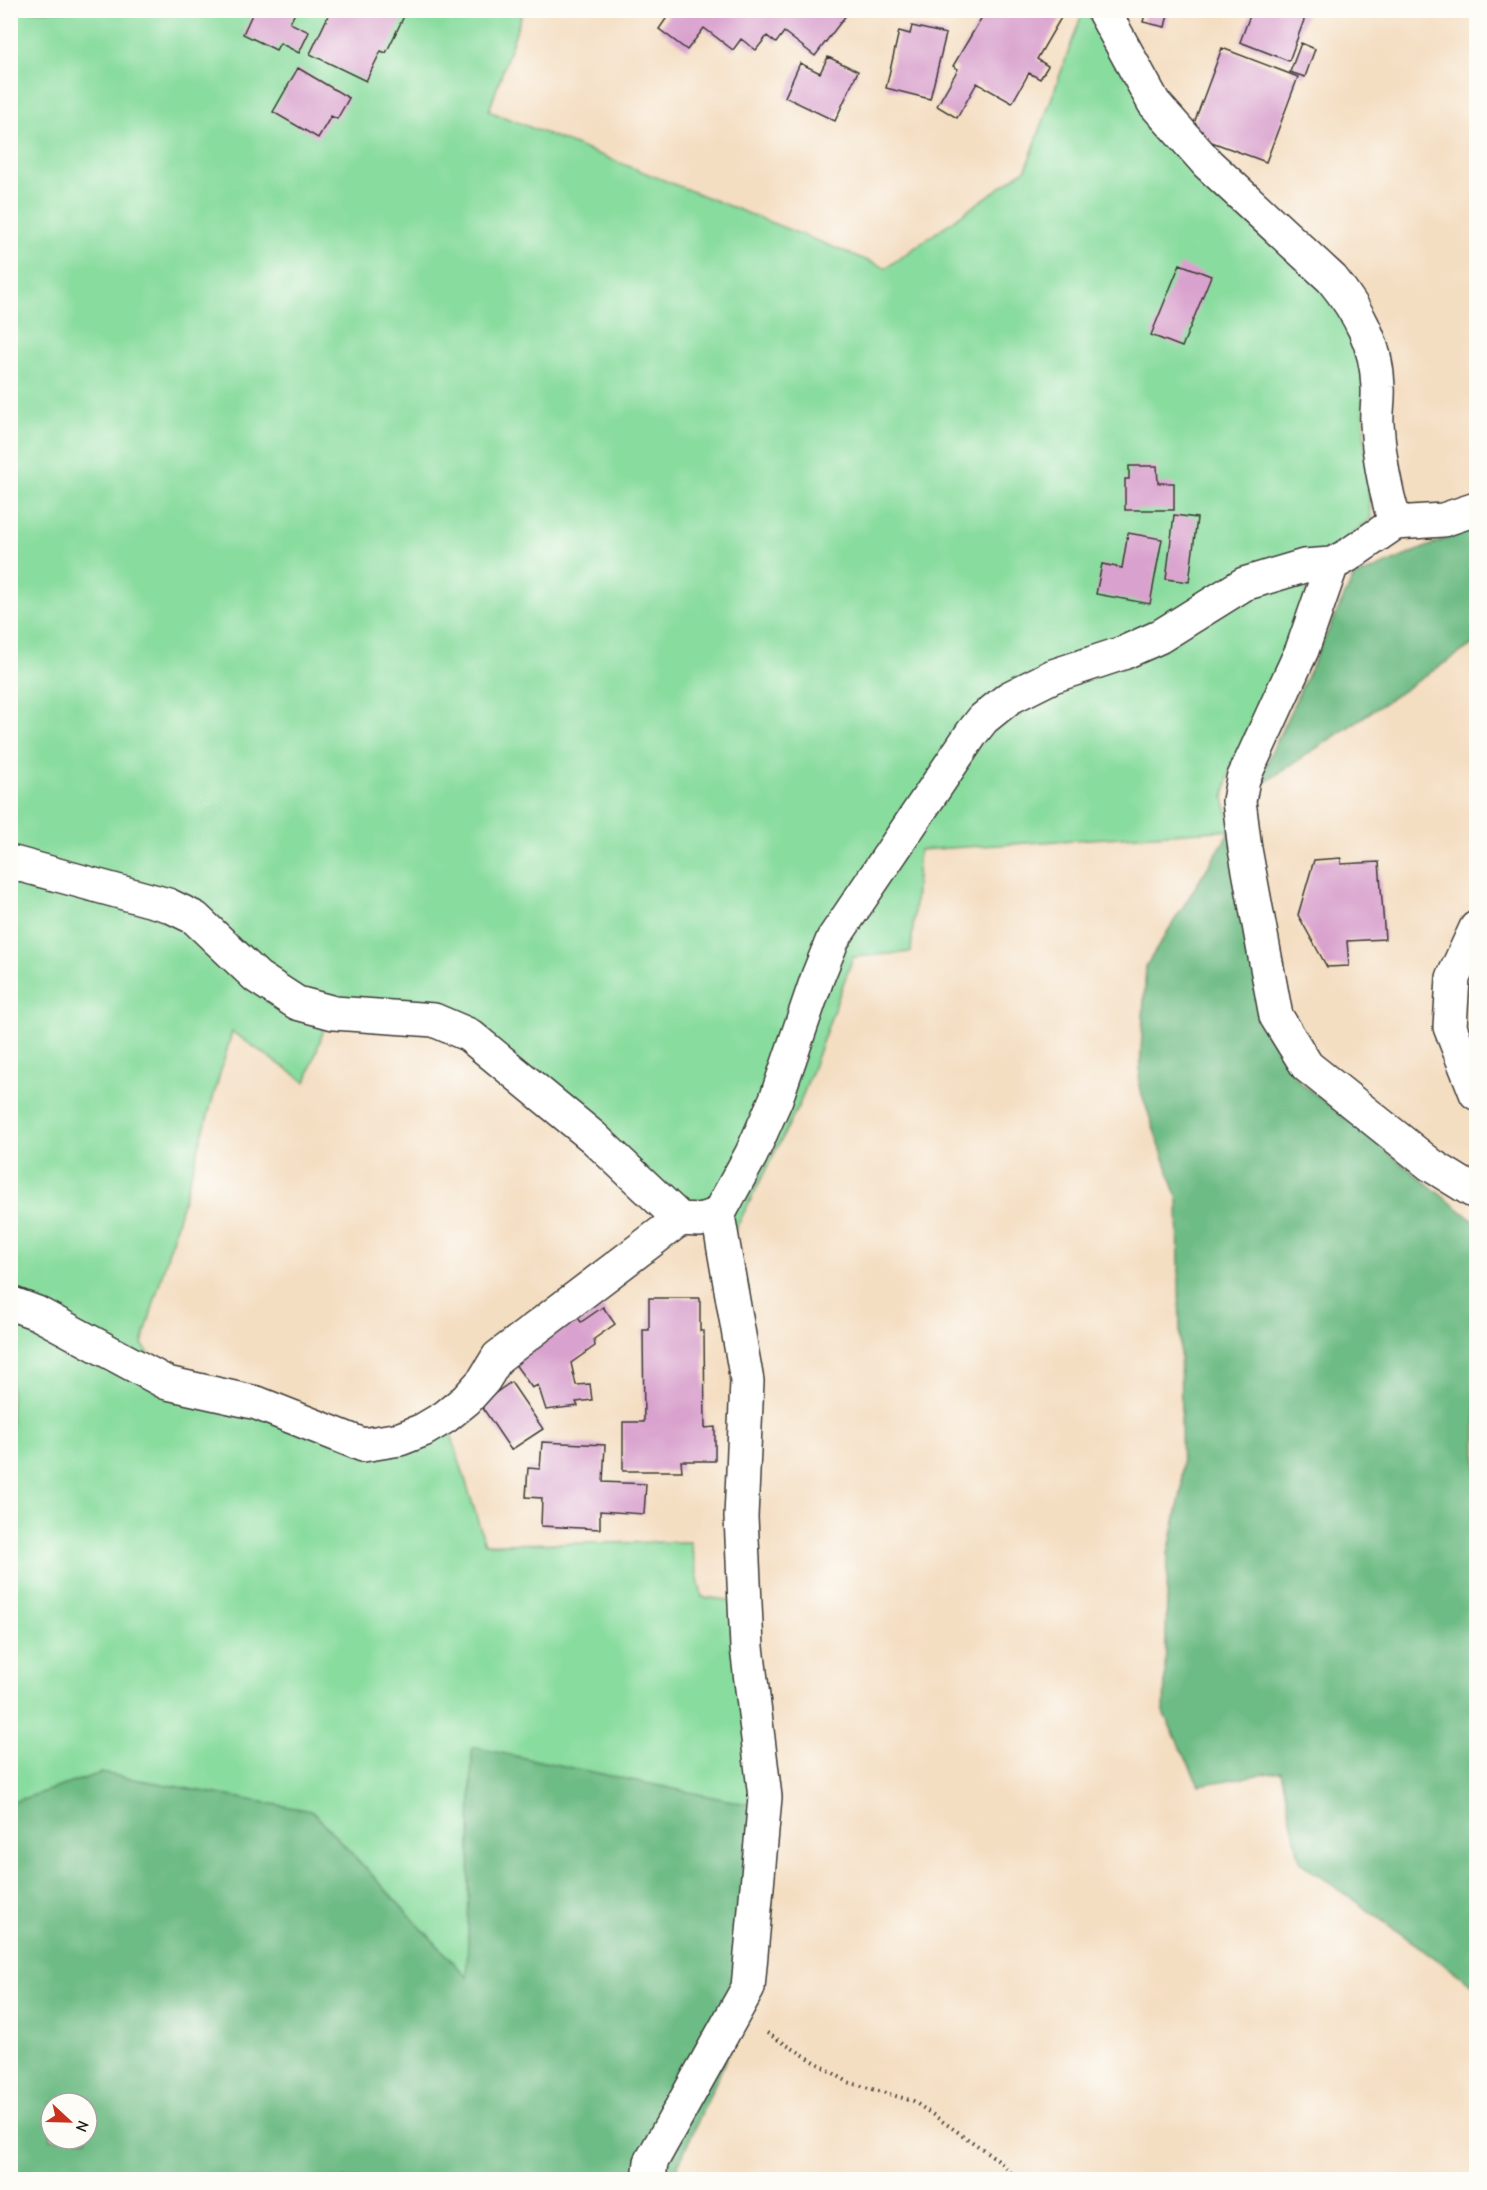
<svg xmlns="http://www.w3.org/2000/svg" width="1487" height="2190" font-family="'Comic Neue',sans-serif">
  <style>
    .green { fill: #88dc9e; stroke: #527c5d; stroke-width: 1.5 }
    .forest { fill: #6ebc85; stroke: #456c50; stroke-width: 1.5; fill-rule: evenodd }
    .building { fill: #d9a2ce }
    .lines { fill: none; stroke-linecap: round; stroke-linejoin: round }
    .minor-casing { stroke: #3c3935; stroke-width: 36 }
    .path { stroke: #3c3935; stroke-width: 4; stroke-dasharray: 1.5 4.5; stroke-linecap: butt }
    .minor { stroke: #fff; stroke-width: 33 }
  </style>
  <rect width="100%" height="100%" fill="#fdfcf7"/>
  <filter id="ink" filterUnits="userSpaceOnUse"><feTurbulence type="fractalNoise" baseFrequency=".0167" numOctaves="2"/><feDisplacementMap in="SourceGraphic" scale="12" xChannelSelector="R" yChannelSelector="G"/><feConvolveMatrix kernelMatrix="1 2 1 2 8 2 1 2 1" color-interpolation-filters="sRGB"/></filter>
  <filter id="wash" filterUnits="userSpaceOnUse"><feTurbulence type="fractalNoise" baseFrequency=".008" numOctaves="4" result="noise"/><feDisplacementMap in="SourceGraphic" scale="24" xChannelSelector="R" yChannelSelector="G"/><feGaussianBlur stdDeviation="1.35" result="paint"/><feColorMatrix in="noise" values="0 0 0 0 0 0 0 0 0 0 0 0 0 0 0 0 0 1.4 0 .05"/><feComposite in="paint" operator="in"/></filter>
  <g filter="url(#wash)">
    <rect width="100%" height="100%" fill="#f4dec2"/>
    <path class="green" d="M 11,11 L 523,11 L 489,111 L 886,268 L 1026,169 L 1083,11 L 1090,11 L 1336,298 L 1362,363 L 1365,453 L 1371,519 L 1338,546 L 1161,626 L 1017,680 L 824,935 L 752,1133 L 706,1210 L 683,1206 L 470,1028 L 299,996 L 197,912 L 11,854 Z
      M 1310,581 L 1289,645 L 1231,765 L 1224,798 L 1231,830 L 919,850 L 911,952 L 853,957 L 800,1103 L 732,1236 L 733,1209 L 839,948 L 997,718 L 1252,594 Z
      M 11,872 L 165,914 L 326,1023 L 306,1082 L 232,1032 L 142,1344 L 164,1374 L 356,1432 L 448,1424 L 485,1544 L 690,1542 L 702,1597 L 736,1601 L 755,1806 L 468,1978 L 312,1811 L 11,1803 Z"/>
    <path class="forest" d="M 1476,526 L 1476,642 L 1258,787 L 1270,755 L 1353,578 Z
      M 1231,830 L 1266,1031 L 1299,1081 L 1476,1223 L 1476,1987 L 1300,1862 L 1281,1771 L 1199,1785 L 1164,1714 L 1168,1554 L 1182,1488 L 1178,1199 L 1139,1086 L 1146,966 Z
      M 472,1747 L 771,1809 L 772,1909 L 751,2004 L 675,2172 L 680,2179 L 11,2179 L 10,1803 L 101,1773 L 312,1811 L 467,1977 ZM 51,2103 L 87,2103 L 87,2139 L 51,2139 Z"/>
    <g id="blocks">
      <path class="building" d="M 254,10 L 296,11 L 290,23 L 309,32 L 299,53 L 280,43 L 276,50 L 243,34 Z
        M 331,10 L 407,10 L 386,53 L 381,51 L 366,81 L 310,54 Z
        M 672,10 L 850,10 L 815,56 L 784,32 L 776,43 L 767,36 L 756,50 L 741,39 L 733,50 L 704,28 L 687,50 L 659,29 Z
        M 986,10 L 1054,10 L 1062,16 L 1037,59 L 1048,66 L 1040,79 L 1029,73 L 1012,103 L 977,83 L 957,118 L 937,106 L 958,69 L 953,66 Z
        M 1146,10 L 1169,10 L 1165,27 L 1143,22 Z
        M 1252,10 L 1303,10 L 1307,12 L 1289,61 L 1240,42 Z
        M 912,26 L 946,34 L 930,99 L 886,88 L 899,31 L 910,34 Z
        M 1301,43 L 1315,49 L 1305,77 L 1290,72 Z
        M 1222,48 L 1298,77 L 1266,162 L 1190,134 Z
        M 828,57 L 858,71 L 835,121 L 785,97 L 800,63 L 820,73 Z
        M 298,68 L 349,98 L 337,119 L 331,116 L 318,138 L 273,112 Z
        M 1180,264 L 1211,276 L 1182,347 L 1151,335 Z
        M 1129,466 L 1157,466 L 1158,483 L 1174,483 L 1174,510 L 1125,510 L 1125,479 L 1129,479 Z
        M 1174,515 L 1197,518 L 1189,582 L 1166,579 Z
        M 1128,533 L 1162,539 L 1150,604 L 1096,594 L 1102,564 L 1122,568 Z
        M 1341,858 L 1341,864 L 1379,862 L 1385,939 L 1347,941 L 1349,966 L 1327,967 L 1298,915 L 1314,860 Z
        M 649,1298 L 700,1298 L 700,1331 L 704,1331 L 705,1428 L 715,1427 L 715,1461 L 681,1461 L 682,1471 L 623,1471 L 623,1422 L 644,1422 L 643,1330 L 649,1330 Z
        M 603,1307 L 615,1324 L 594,1339 L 595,1346 L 571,1363 L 576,1385 L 590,1384 L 592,1400 L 576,1402 L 578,1406 L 546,1410 L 538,1385 L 532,1388 L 512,1360 L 576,1315 L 581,1322 Z
        M 511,1382 L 543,1429 L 511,1450 L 480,1404 Z
        M 542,1442 L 605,1445 L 603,1482 L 646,1484 L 644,1514 L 600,1511 L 600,1529 L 541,1526 L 542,1498 L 526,1497 L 528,1468 L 540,1469 Z"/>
    </g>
  </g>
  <g filter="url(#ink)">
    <use href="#blocks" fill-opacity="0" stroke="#3c3935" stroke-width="1.5"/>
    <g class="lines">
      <g class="minor-casing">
        <path id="minor" d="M 1103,10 L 1154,103 L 1208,164 L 1332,279 C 1358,311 1377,344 1378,387 C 1379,399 1376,411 1377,424 C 1379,458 1385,490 1395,523
          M 1332,564 L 1302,650 L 1243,779 L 1239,801 L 1245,849 L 1276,1016 L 1307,1066 L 1431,1165 L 1473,1191 L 1476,1191
          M 10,862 L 168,905 L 195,918 L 257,977 L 297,1003 L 334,1013 L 434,1020 L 469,1035 L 593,1137 L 680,1219 L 699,1220 L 718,1215
          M 1476,928 L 1453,978 L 1450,1027 L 1476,1093
          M 10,1303 L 37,1313 L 167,1383 L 257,1403 L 363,1445 L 400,1439 L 423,1430 L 445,1417 L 466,1400 L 484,1380 L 498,1357 L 680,1219
          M 649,2180 L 651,2162 L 748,1988 L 765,1797 L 747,1647 L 741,1517 L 747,1381 L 718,1215 L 751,1155 L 776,1099 L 818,976 L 833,939 L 972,733 L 983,719 L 1009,698 L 1053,676 L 1123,653 L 1159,637 L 1244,584 L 1304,566 L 1332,564 L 1347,556 L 1395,523 L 1443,520 L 1476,509"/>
      </g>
      <path class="path" d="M 767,2033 L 848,2082 L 913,2101 L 997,2159 L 1018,2180"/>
      <use href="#minor" class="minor"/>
    </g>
  </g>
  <rect width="1487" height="2190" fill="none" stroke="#fdfcf7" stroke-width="36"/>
  <g transform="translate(69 2121) rotate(112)"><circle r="28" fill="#fdfcf7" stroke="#a3a29f" stroke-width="1.5"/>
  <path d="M0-4.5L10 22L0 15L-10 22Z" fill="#c8321e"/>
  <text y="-9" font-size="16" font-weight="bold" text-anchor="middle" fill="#1c1c1c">N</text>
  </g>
</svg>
